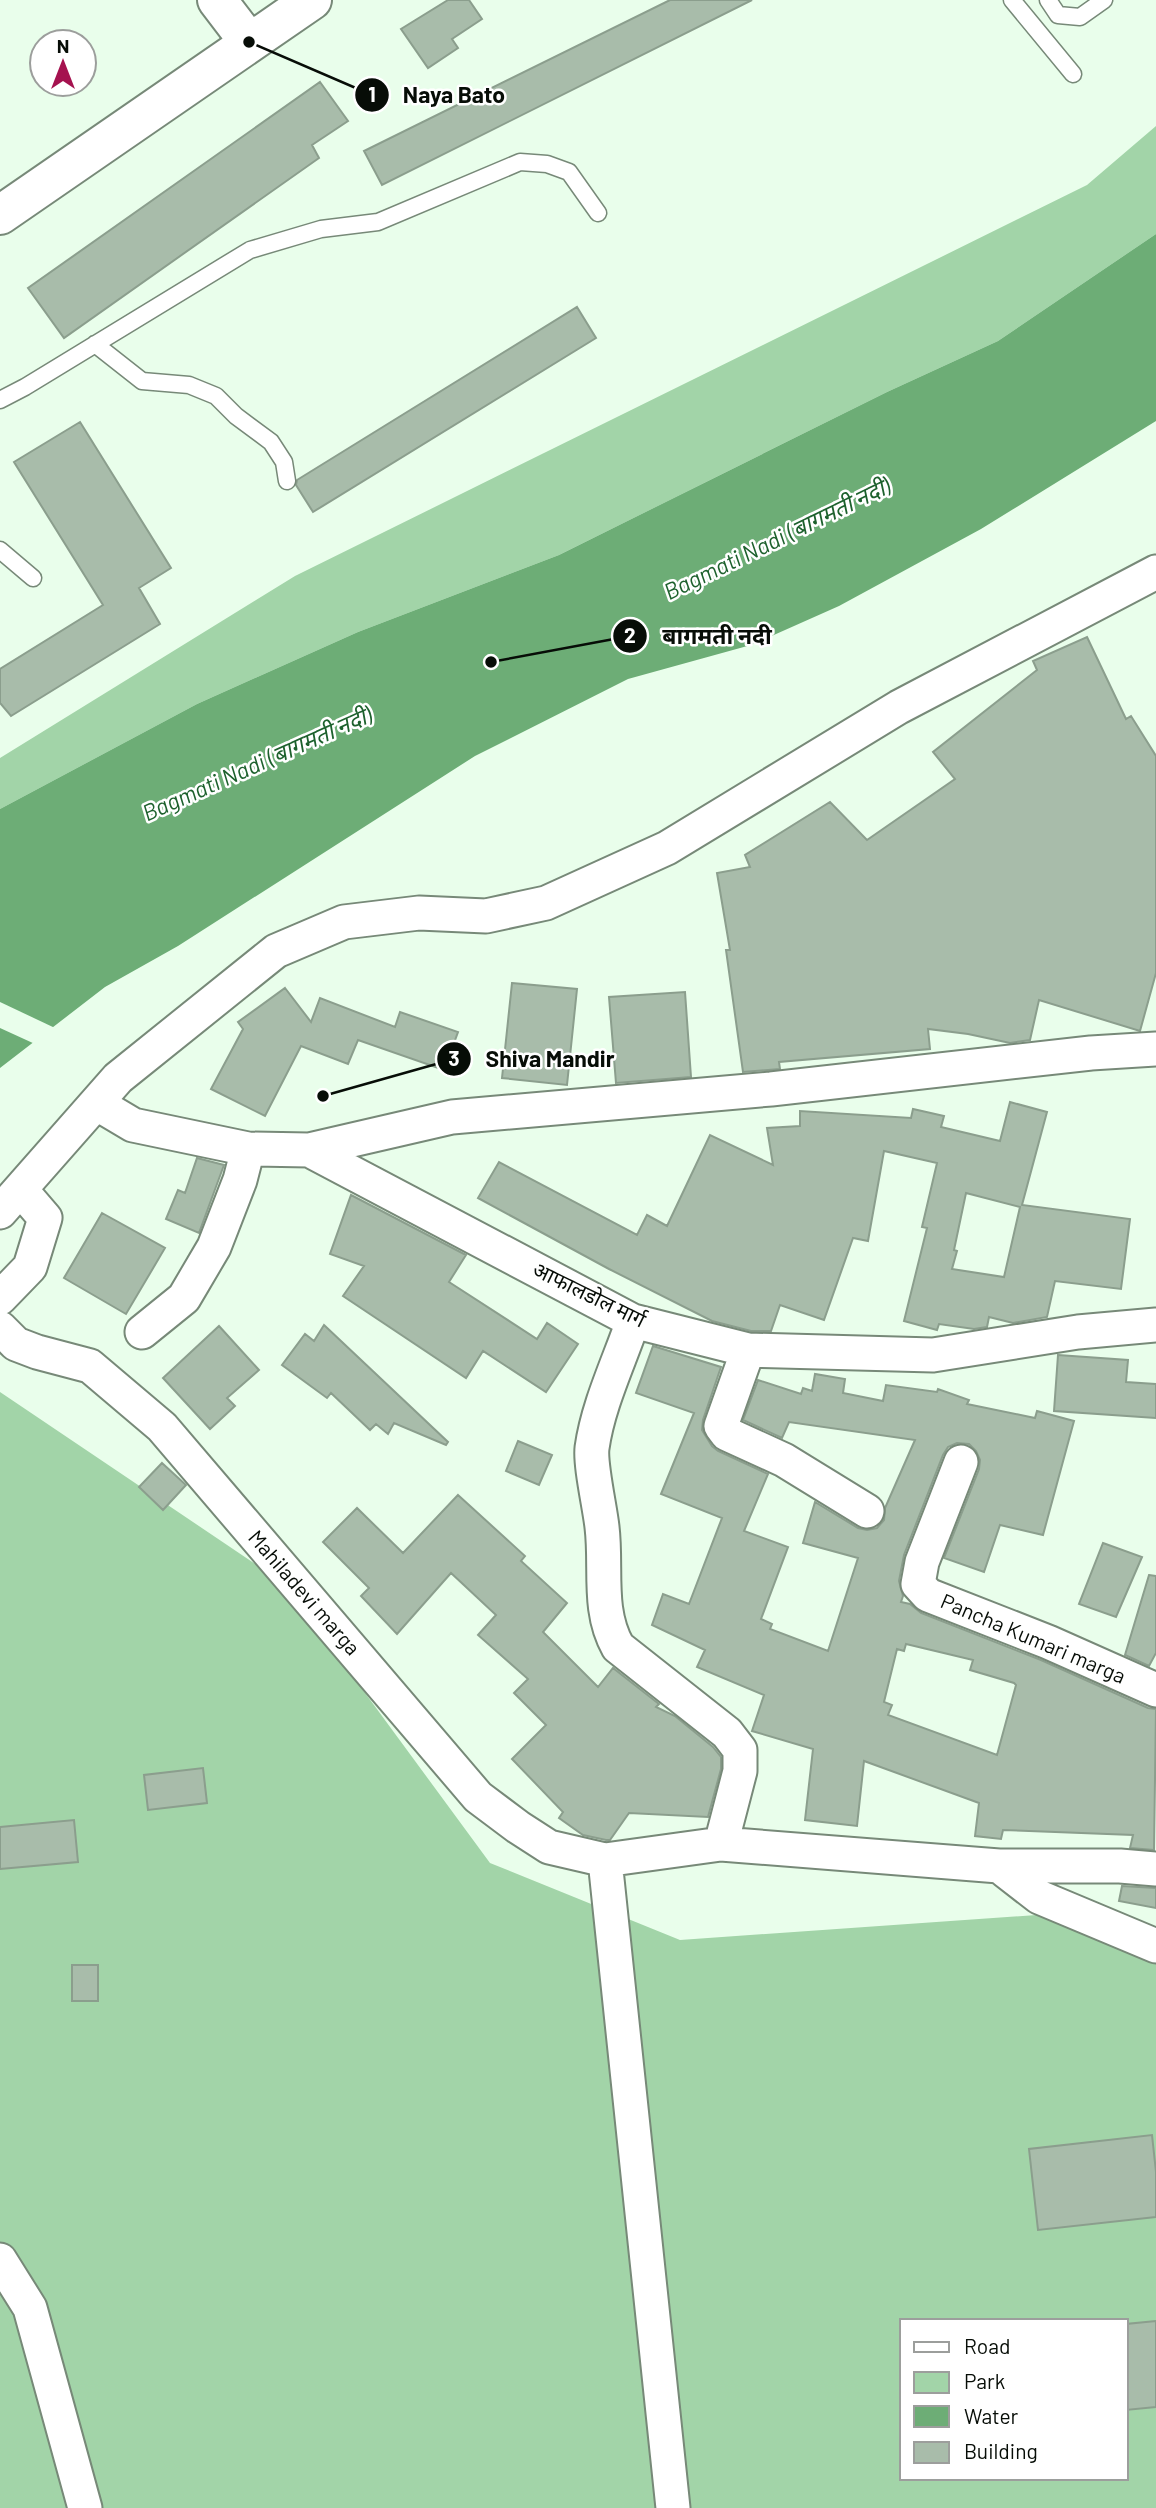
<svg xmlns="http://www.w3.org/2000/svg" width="1156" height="2508" font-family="Barlow,'Noto Sans Devanagari',sans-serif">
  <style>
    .green { fill: #a2d4a8; fill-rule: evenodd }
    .water { fill: #6dad76 }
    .pier { fill: #e9feeb }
    .building { fill: #a8bcaa; stroke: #8b9e8d; stroke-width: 2; fill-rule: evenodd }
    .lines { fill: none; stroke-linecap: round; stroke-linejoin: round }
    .service-casing { stroke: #778978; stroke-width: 19 }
    .minor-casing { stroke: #778978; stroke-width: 37 }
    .tertiary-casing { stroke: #778978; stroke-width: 42 }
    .secondary-casing { stroke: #778978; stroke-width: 42 }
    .service { stroke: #fff; stroke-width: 16 }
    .minor { stroke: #fff; stroke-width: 33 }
    .tertiary { stroke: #fff; stroke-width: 38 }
    .secondary { stroke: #fff; stroke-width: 38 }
    .labels { text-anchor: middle; stroke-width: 5; stroke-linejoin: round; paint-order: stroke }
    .street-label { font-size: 21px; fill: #070d07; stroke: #fff }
    .water-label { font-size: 23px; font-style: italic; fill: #1d612d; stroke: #fff }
    .leader { fill: none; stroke: #070d07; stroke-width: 2.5 }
    .callout-dot { fill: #070d07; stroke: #fff; stroke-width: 2.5 }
    .mark-label { font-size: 21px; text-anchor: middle; font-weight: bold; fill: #fff }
    .callout-label { font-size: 23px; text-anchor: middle; font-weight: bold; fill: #070d07; stroke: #fff; stroke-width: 5; stroke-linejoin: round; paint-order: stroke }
  </style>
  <rect width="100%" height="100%" fill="#e9feeb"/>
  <path class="green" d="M 1156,126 L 1156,234 L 998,341 L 887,392 L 559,555 L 358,632 L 197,704 L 0,809 L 0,758 L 295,576 L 1087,185 Z
    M 0,1392 L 285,1584 L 490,1863 L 680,1940 L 1050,1914 L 1156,1956 L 1156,2508 L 0,2508 ZM 902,2321 L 1126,2321 L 1126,2478 L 902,2478 Z"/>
  <path class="water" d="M 1156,234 L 1156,421 L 981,529 L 839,606 L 751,645 L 628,679 L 475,756 L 178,946 L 105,987 L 0,1068 L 0,809 L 197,704 L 358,632 L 559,555 L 887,392 L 998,341 Z"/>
  <path class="pier" d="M 0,1002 L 55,1028 L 35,1044 L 0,1028 Z"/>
  <path class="building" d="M 448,0 L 469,0 L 482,19 L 452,39 L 458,48 L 428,68 L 401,29 Z
    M 670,0 L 752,0 L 382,185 L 364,151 Z
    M 320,82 L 348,121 L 312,145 L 319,158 L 64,338 L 28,288 Z
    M 577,307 L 596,338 L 313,512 L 296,485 L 297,480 Z
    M 80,422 L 171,568 L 139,588 L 160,624 L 11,716 L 0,703 L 0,669 L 103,605 L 14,462 Z
    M 1087,637 L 1126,719 L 1131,716 L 1156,756 L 1156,973 L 1140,1031 L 1039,1000 L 1030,1040 L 1010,1043 L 968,1034 L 928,1029 L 930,1049 L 779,1062 L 780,1069 L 743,1072 L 726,950 L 730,950 L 717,873 L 750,867 L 745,855 L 830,802 L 867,840 L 955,779 L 933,752 L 1037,670 L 1033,661 Z
    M 512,983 L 577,989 L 567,1085 L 502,1078 Z
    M 285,988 L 311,1022 L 320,998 L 395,1027 L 400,1012 L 458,1032 L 444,1070 L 358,1040 L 348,1064 L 301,1046 L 265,1116 L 211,1089 L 243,1029 L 238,1022 Z
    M 685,992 L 691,1077 L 616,1083 L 609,997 Z
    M 1010,1102 L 1047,1112 L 1022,1205 L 1130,1219 L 1121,1289 L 1055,1281 L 1047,1317 L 1013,1323 L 989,1317 L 987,1327 L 974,1329 L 939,1324 L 937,1330 L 904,1321 L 927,1228 L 922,1227 L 937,1163 L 884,1151 L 868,1241 L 853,1238 L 824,1320 L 780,1305 L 771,1331 L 751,1331 L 712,1321 L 609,1269 L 478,1198 L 499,1162 L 637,1235 L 647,1215 L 667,1226 L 710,1135 L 773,1165 L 767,1128 L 800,1126 L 800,1111 L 911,1118 L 913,1109 L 944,1116 L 941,1127 L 1000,1141 ZM 966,1193 L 1020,1207 L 1004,1277 L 952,1269 L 957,1251 L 954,1250 Z
    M 197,1158 L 224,1165 L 199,1233 L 166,1219 L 178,1190 L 185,1193 Z
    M 351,1195 L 466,1255 L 449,1282 L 537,1339 L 547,1323 L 578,1344 L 546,1392 L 483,1351 L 466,1378 L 343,1296 L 364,1266 L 330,1254 Z
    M 102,1213 L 165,1248 L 126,1314 L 64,1278 Z
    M 324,1325 L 448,1442 L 446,1445 L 394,1423 L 388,1434 L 376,1424 L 370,1430 L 331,1393 L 327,1398 L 282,1365 L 305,1334 L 314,1341 Z
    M 219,1326 L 259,1370 L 227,1398 L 235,1406 L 210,1429 L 163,1378 Z
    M 653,1346 L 721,1367 L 703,1420 L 702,1430 L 712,1446 L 718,1451 L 768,1474 L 744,1531 L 788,1547 L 761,1619 L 772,1624 L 770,1629 L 828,1651 L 858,1558 L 803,1543 L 815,1502 L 858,1528 L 867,1530 L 877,1528 L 884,1520 L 885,1508 L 915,1440 L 789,1422 L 782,1438 L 743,1420 L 758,1380 L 801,1394 L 803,1388 L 812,1391 L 815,1374 L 845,1379 L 843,1393 L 883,1401 L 886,1385 L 937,1392 L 938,1389 L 969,1400 L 967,1404 L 1035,1418 L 1037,1411 L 1074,1421 L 1043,1535 L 1000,1525 L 984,1572 L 944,1558 L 979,1469 L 980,1460 L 976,1451 L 969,1444 L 957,1443 L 948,1447 L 943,1455 L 904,1555 L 899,1581 L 903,1596 L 901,1602 L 910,1604 L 921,1613 L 1041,1660 L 1148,1708 L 1156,1709 L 1154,1850 L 1130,1848 L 1133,1835 L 1003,1830 L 1001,1839 L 975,1836 L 979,1803 L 864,1761 L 857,1826 L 805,1820 L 813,1749 L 752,1731 L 764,1695 L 697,1667 L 705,1650 L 652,1625 L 663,1594 L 689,1604 L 722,1518 L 661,1494 L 694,1413 L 636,1393 ZM 906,1644 L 973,1660 L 970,1670 L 1014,1683 L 1016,1685 L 997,1755 L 888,1715 L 892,1705 L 884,1702 L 897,1649 L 904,1651 Z
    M 1058,1355 L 1128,1360 L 1126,1382 L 1156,1384 L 1156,1418 L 1054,1411 Z
    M 518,1441 L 552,1455 L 539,1485 L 506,1471 Z
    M 162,1463 L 186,1485 L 163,1510 L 139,1487 Z
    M 458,1495 L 525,1556 L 521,1561 L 567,1603 L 543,1632 L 598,1687 L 613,1668 L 659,1704 L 656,1707 L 675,1716 L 713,1747 L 721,1757 L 721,1769 L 708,1817 L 629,1813 L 610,1840 L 606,1840 L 583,1835 L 559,1818 L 563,1812 L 512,1759 L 546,1725 L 514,1693 L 528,1679 L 478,1635 L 496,1615 L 451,1573 L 397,1634 L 361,1596 L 369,1588 L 323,1542 L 357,1508 L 403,1553 Z
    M 1103,1543 L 1142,1557 L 1116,1617 L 1079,1604 Z
    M 1149,1575 L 1156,1576 L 1156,1653 L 1149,1666 L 1125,1655 Z
    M 203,1768 L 207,1803 L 148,1810 L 144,1775 Z
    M 74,1820 L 78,1862 L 0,1869 L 0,1827 Z
    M 1122,1886 L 1156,1888 L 1156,1908 L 1119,1901 Z
    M 72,1965 L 98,1965 L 98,2001 L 72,2001 Z
    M 1152,2135 L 1156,2172 L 1156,2217 L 1038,2230 L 1029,2149 Z
    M 1156,2321 L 1156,2407 L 1126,2410 L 1126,2324 Z"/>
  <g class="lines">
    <g class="service-casing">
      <path id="service" d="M 1012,0 L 1073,74
        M 1048,0 L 1058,15 L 1080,17 L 1104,0
        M 95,344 L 142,381 L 189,385 L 216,396 L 236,416 L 271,442 L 284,462 L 287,481
        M 0,400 L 25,387 L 250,250 L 321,229 L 378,222 L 520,162 L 547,164 L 569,172 L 598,213
        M 0,550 L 33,578"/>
    </g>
    <g class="minor-casing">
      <path id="minor" d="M 96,1103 L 133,1125 L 248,1149 L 309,1150 L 633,1321 L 748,1350 L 933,1355 L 1078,1332 L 1156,1325
        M 309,1150 L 452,1117 L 771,1089 L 1091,1053 L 1156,1049
        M 0,1212 L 118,1078 L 276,951 L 344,922 L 419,913 L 486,916 L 546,903 L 667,848 L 899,707 L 1156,572
        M 0,1298 L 30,1267 L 45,1218 L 21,1190
        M 633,1321 C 619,1362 598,1405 592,1448 C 590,1465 600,1508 602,1527 C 607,1568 597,1610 618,1647 L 727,1733 L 740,1750 L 740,1771 L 721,1844
        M 0,1328 L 16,1344 L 37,1352 L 90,1366 L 162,1427 L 478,1797 L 518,1827 L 549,1847 L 605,1860 L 721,1844 L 999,1866 L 1039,1897 L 1156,1946
        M 142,1332 L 184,1298 L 214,1247 L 240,1180 L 248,1149
        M 748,1350 L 721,1426 L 727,1434 L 784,1460 L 867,1511
        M 961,1462 L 922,1562 L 918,1584 L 928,1595 L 1048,1642 L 1156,1690
        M 605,1860 L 673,2508
        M 999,1866 L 1120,1866 L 1156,1869
        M 0,2260 L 30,2308 L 85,2508"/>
    </g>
    <g class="tertiary-casing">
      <path id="tertiary" d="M 217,0 L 249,42"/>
    </g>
    <g class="secondary-casing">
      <path id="secondary" d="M 0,215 L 312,0"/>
    </g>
    <use href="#service" class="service"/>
    <use href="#minor" class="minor"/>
    <use href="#tertiary" class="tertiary"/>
    <use href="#secondary" class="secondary"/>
  </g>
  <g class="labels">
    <g class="street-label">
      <text transform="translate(589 1295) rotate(26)" y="7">आफालडोल मार्ग</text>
      <text transform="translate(304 1593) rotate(49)" y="7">Mahiladevi marga</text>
      <text transform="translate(1033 1639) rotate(23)" y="7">Pancha Kumari marga</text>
    </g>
    <g class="water-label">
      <text transform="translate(777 539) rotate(-26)" y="8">Bagmati Nadi (बागमती नदी)</text>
      <text transform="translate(257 764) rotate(-24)" y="8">Bagmati Nadi (बागमती नदी)</text>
    </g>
  </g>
  <path class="leader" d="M249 42L372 95M491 662L630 636M323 1096L454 1059"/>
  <g class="callout-dot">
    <circle cx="249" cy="42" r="7"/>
    <circle cx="491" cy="662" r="7"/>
    <circle cx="323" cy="1096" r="7"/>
    <circle cx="372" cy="95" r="18"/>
    <circle cx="630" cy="636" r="18"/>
    <circle cx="454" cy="1059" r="18"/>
  </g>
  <g class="mark-label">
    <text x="372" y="102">1</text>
    <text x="630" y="643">2</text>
    <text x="454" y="1066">3</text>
  </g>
  <g class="callout-label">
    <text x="454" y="103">Naya Bato</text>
    <text x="717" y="644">बागमती नदी</text>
    <text x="550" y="1067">Shiva Mandir</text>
  </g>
  <rect x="900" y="2319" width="228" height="161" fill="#ffffff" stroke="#9c9e9c" stroke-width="2"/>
  <rect x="914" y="2342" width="35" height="10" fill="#ffffff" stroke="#9c9e9c" stroke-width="2"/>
  <text x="964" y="2354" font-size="21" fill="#070d07">Road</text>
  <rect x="914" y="2372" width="35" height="21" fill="#a2d4a8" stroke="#9c9e9c" stroke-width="2"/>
  <text x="964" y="2389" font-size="21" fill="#070d07">Park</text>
  <rect x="914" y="2406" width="35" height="21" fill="#6dad76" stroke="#9c9e9c" stroke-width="2"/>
  <text x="964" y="2424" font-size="21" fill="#070d07">Water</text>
  <rect x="914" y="2442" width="35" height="21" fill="#a8bcaa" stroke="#9c9e9c" stroke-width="2"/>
  <text x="964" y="2459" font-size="21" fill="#070d07">Building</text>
  <g transform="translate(63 63)"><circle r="33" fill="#ffffff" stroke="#9c9e9c" stroke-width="2"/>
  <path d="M0-5L12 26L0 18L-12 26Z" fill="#a5124f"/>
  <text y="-10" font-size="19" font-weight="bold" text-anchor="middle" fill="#070d07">N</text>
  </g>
</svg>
